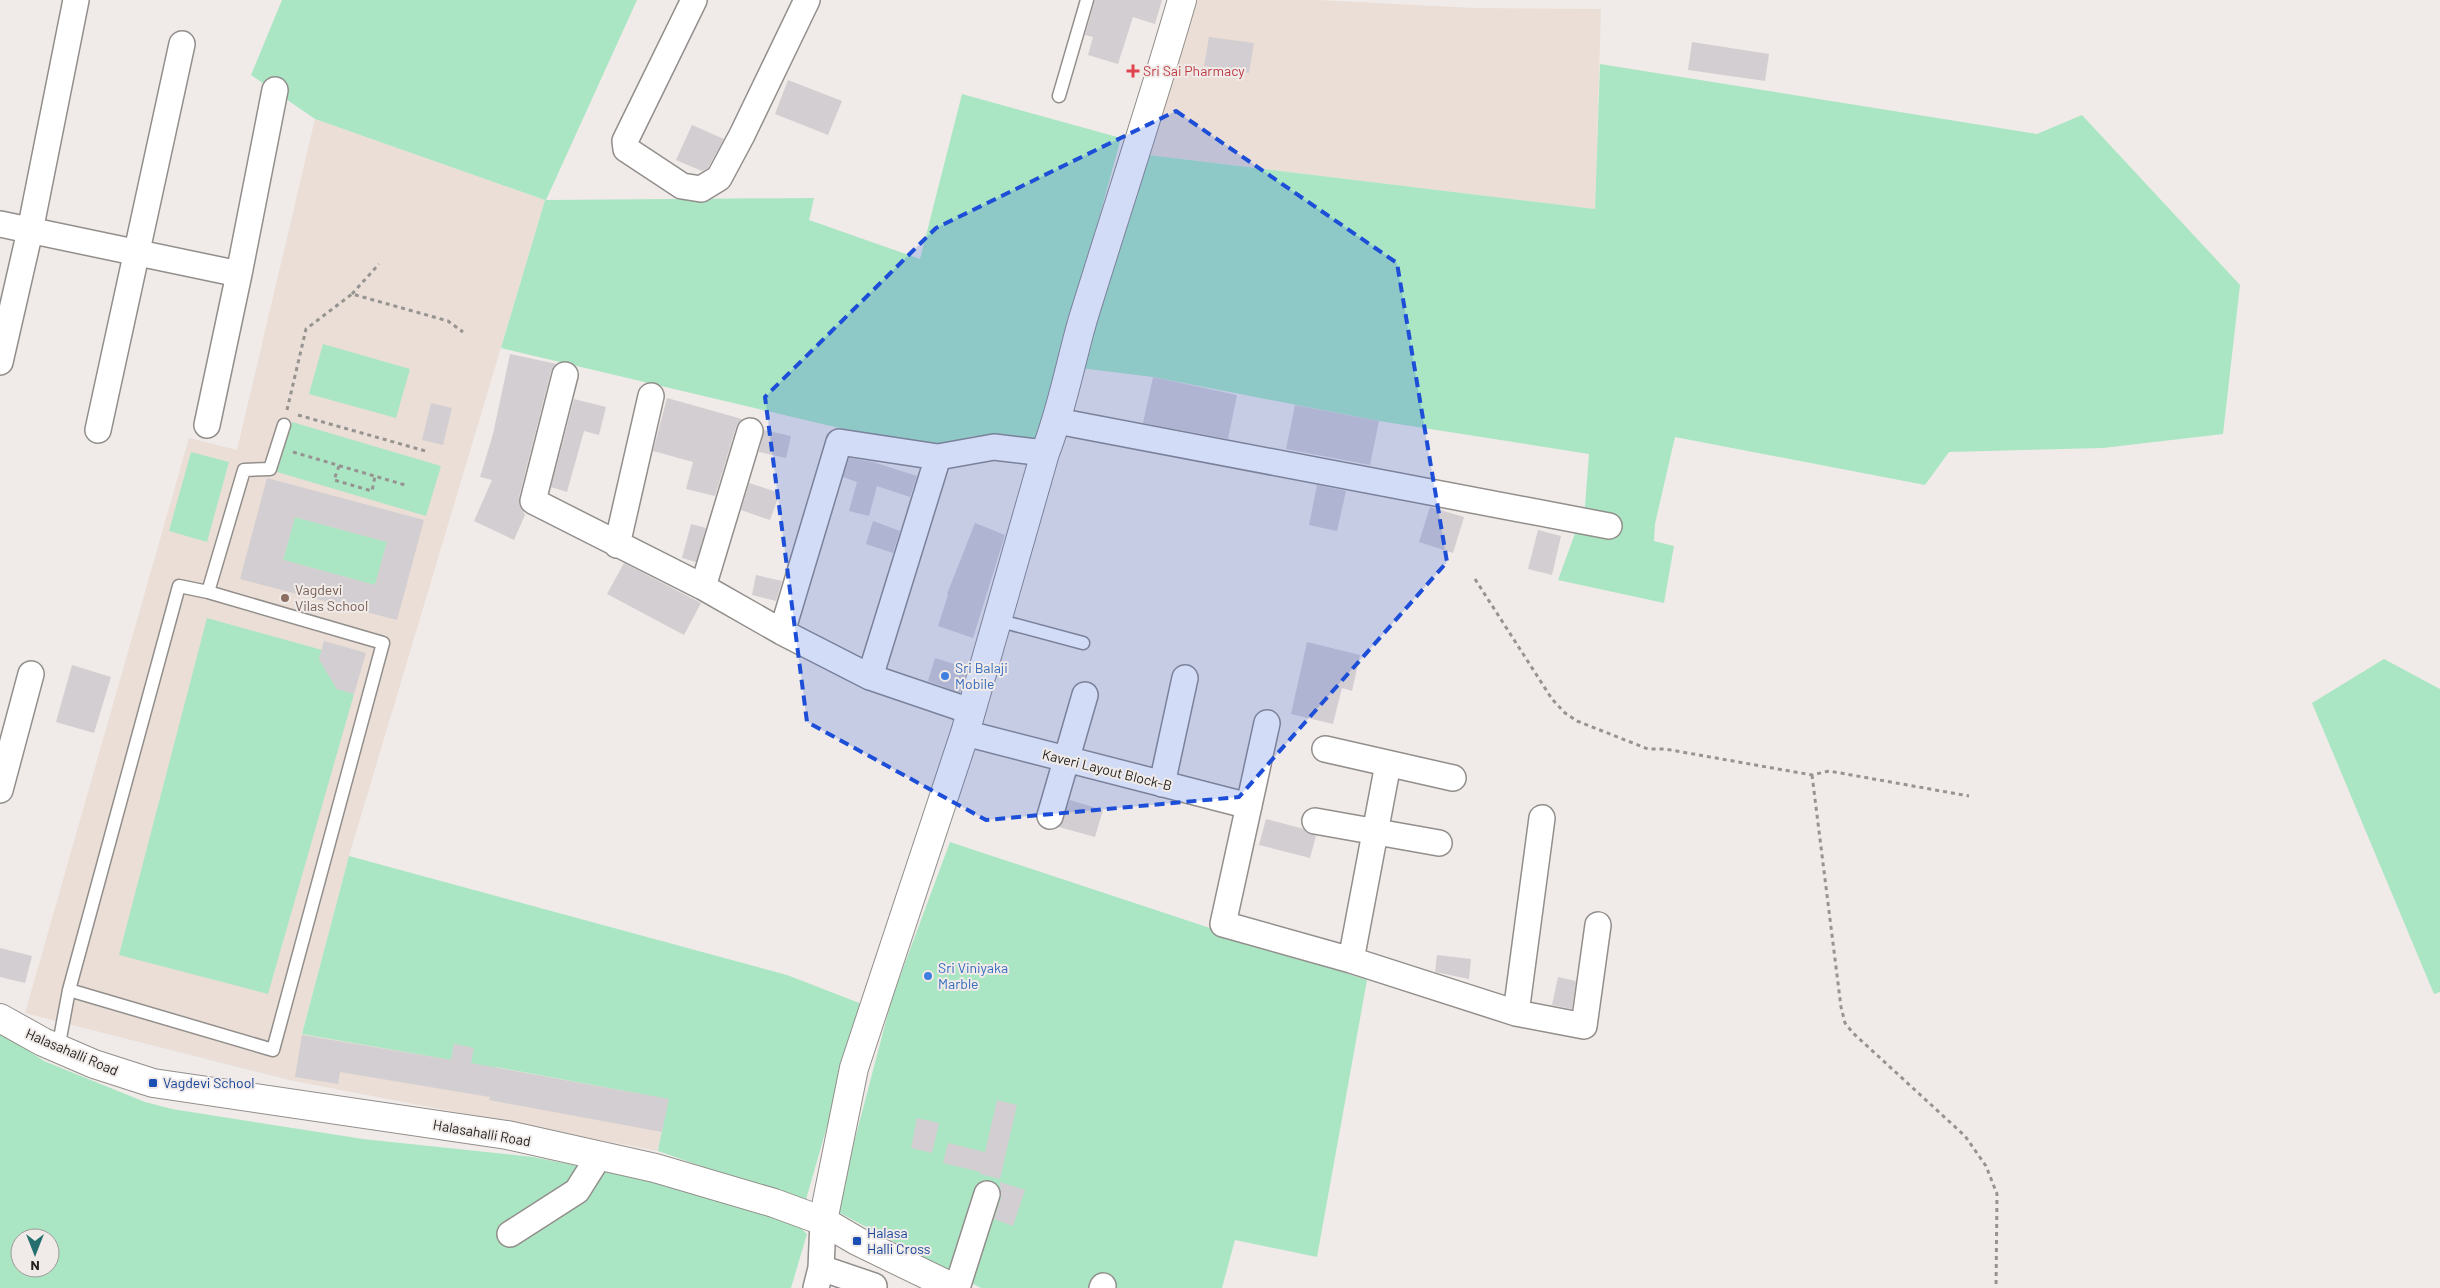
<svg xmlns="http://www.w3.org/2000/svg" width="2440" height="1288" font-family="Barlow,sans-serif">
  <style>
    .built { fill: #eaded6 }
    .green { fill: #abe6c4; fill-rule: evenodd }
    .building { fill: #d3ced1; fill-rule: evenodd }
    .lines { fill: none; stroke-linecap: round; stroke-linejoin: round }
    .service-casing { stroke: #928e8b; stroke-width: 15 }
    .minor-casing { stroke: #928e8b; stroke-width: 28 }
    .tertiary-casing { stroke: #928e8b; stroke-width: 30 }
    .secondary-casing { stroke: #928e8b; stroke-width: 30 }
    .path { stroke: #969390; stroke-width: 3; stroke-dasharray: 4 4; stroke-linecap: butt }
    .service { stroke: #fff; stroke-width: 12 }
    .minor { stroke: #fff; stroke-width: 25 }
    .tertiary { stroke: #fff; stroke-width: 28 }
    .secondary { stroke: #fff; stroke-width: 28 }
    .marked { fill: #1d4ed8; fill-opacity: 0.2; stroke: #1d4ed8; stroke-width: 4; stroke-dasharray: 10 6; stroke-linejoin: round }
    .health-dot { fill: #e0444e; stroke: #f0ebe8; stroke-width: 2 }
    .education-dot { fill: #8d6e63; stroke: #f0ebe8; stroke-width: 2 }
    .shop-dot { fill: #3f7fe0; stroke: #f0ebe8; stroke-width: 2 }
    .transit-dot { fill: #1a4fb4; stroke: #f0ebe8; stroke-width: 2 }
    .labels { text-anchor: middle; stroke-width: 4; stroke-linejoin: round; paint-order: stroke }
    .health-label { font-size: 14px; fill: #be3a42; stroke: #f0ebe8; text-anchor: start }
    .education-label { font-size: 14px; fill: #785e54; stroke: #f0ebe8; text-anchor: start }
    .shop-label { font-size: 14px; fill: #366cbe; stroke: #f0ebe8; text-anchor: start }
    .street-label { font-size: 14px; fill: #232220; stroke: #f0ebe8 }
    .transit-label { font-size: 14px; fill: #164399; stroke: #f0ebe8; text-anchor: start }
  </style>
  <rect width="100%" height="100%" fill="#f0ebe8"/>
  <path class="built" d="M 1196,0 L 1317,0 L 1474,8 L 1601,9 L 1595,209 L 1148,155 Z
    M 315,119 L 545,200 L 349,856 L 302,1034 L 451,1059 L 454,1044 L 474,1048 L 491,1091 L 495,1067 L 669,1099 L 658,1151 L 289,1080 L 25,1013 L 189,438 L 237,450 Z"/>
  <path class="green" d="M 282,0 L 637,0 L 546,200 L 814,198 L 809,220 L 920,259 L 962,94 L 1121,138 L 1039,437 L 1012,443 L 974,436 L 932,450 L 501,348 L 545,200 L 315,119 L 251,75 Z
    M 1600,64 L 2037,134 L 2082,115 L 2240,285 L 2223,434 L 2103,448 L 1949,452 L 1925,485 L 1675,437 L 1655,524 L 1654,541 L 1674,546 L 1664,603 L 1558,580 L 1585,506 L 1589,454 L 1379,421 L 1153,377 L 1081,368 L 1148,155 L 1595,209 Z
    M 323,344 L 410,369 L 396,418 L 309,394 Z
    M 292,422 L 441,466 L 426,516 L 277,472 Z
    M 191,452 L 229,462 L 207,542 L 169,531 Z
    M 295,517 L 387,542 L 375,585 L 283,560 Z
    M 207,618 L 322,650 L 319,659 L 337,689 L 354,694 L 268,994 L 119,955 Z
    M 2384,659 L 2440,689 L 2440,992 L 2434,994 L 2312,703 Z
    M 950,842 L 1367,980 L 1317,1257 L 1235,1240 L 1222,1288 L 981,1288 L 836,1211 L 892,998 Z
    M 349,856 L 787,975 L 862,1004 L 805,1203 L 658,1151 L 668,1099 L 496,1067 L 491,1092 L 467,1087 L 473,1048 L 454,1044 L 451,1060 L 302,1034 Z
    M 0,1032 L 44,1061 L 145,1102 L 172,1109 L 363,1139 L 533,1157 L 688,1188 L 793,1221 L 807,1234 L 791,1288 L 0,1288 ZM 20,1238 L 50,1238 L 50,1268 L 20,1268 Z"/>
  <path class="building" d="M 1095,0 L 1162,0 L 1155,24 L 1133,17 L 1118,64 L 1088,55 L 1093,37 L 1085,35 Z
    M 1209,37 L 1254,43 L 1249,73 L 1204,66 Z
    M 1692,42 L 1769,54 L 1765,81 L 1688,70 Z
    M 788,80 L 842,101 L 828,135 L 775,114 Z
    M 692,125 L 724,139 L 708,168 L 702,171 L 676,160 Z
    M 510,354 L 557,364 L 551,371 L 519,497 L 519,504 L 525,515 L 514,540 L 474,521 L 492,480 L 480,477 L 493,434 Z
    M 1153,377 L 1237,395 L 1228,439 L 1143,423 Z
    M 667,398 L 742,419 L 736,427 L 715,496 L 686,489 L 693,462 L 653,451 Z
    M 574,399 L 606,407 L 599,435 L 584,431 L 567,492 L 551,487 Z
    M 431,403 L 452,408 L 443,445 L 422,440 Z
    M 1295,405 L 1379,421 L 1370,465 L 1286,449 Z
    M 764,430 L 791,436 L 786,458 L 759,452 Z
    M 849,458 L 873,462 L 917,476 L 910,497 L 877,486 L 869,516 L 849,511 L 857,482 L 843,477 Z
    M 267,478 L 424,520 L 397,620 L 240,579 ZM 295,517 L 387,542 L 375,585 L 283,560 Z
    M 749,483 L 780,493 L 770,520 L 741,510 Z
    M 1317,485 L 1346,491 L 1337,531 L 1309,525 Z
    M 1430,507 L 1464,517 L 1453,553 L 1419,542 Z
    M 873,521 L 900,531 L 893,553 L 866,544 Z
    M 975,523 L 1005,535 L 973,638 L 938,626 L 948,595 L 947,594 Z
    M 691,524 L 706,528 L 696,562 L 682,558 Z
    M 1538,530 L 1561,536 L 1552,575 L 1528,569 Z
    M 624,563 L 701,603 L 684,635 L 607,594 Z
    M 756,575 L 782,581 L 776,601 L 752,595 Z
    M 324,641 L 366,653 L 354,694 L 337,689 L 319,659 Z
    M 1307,642 L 1360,655 L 1352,691 L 1342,688 L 1333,724 L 1291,714 Z
    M 935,658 L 967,668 L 960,693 L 928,681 Z
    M 72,665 L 111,677 L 94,733 L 56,722 Z
    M 1070,800 L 1103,810 L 1095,837 L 1059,827 Z
    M 1266,819 L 1304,829 L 1316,836 L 1310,858 L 1259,845 Z
    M 0,948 L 32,956 L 25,983 L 0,977 Z
    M 1437,955 L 1471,959 L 1469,979 L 1435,972 Z
    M 1558,977 L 1576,981 L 1572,1009 L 1552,1005 Z
    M 302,1035 L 451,1060 L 454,1044 L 474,1048 L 471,1063 L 669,1099 L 662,1132 L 489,1100 L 490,1097 L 340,1072 L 338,1084 L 295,1077 Z
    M 997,1100 L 1017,1105 L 1000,1179 L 980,1174 L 980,1172 L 943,1163 L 948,1143 L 985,1152 Z
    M 917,1118 L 939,1123 L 932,1153 L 911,1148 Z
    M 1000,1182 L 1025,1190 L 1013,1226 L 994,1219 L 1001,1198 Z"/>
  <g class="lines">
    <g class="service-casing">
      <path id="service" d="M 1059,96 L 1087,0
        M 997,620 L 1083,643
        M 69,990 L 273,1050 L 383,643 L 208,592
        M 58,1049 L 69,990 L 179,586 L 208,592 L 244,470 L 270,469 L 284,425"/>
    </g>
    <g class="minor-casing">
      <path id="minor" d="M 694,0 L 625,141 L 626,149 L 682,186 L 701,189 L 719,178 L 742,135 L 807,0
        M 0,224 L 239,274 L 207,425
        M 239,274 L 275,90
        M 0,362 L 30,231 L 76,0
        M 565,375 L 533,501 L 703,587 L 782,632 L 870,677 L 970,711
        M 1057,421 L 1609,526
        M 98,430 L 182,44
        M 617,545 L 651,396
        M 703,587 L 750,431
        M 782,632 L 839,442 L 938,457 L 994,447 L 1045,453
        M 870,677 L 938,457
        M 1267,723 L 1223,924 L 1351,960 L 1516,1013 L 1584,1026 L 1598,925
        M 965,733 L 1249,806
        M 1325,749 L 1453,778
        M 1162,784 L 1185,678
        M 0,790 L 31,674
        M 1050,816 L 1085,695
        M 1315,821 L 1439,843
        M 1351,960 L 1388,764
        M 1516,1013 L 1542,818
        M 510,1234 L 577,1191 L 599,1156
        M 821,1268 L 874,1286 L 874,1288
        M 816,1288 L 821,1268 L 823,1221
        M 957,1288 L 987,1194
        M 1102,1288 L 1103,1286"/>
    </g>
    <g class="tertiary-casing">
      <path id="tertiary" d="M 823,1221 L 854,1068 L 965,733 L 1045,453 C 1062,410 1070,364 1083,319 C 1116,212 1151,107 1182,0"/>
    </g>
    <g class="secondary-casing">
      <path id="secondary" d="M 0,1018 L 43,1042 L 94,1064 L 153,1083 L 507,1135 L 655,1168 L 774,1203 L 823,1221 L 857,1241 L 954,1288"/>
    </g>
    <path class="path" d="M 352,294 L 379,264
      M 287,410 L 306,329 L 352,294 L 448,321 L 463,332
      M 298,415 L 429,452
      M 293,452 L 405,485
      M 339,466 L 334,480 L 372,491 L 375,476
      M 1475,579 L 1552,699 L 1565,713 L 1577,721 L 1648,749 L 1665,749 L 1812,775 L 1829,771 L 1969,796
      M 1812,775 L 1841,1007 L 1845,1023 L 1853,1033 L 1965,1136 L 1986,1166 L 1997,1194 L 1996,1288"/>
    <use href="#service" class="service"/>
    <use href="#minor" class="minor"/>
    <use href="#tertiary" class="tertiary"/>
    <use href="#secondary" class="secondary"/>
  </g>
  <path class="marked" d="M 1176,111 L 1397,263 L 1447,562 L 1239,797 L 986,820 L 807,722 L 765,397 L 936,228 Z"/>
  <path class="health-dot" d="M1130.5 63.5h5v5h5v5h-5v5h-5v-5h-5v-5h5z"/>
  <circle class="education-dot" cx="285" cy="598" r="5"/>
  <g class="shop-dot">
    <circle cx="945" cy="676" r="5"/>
    <circle cx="928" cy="976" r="5"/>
  </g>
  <g class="transit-dot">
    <rect x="148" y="1078" width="10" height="10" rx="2.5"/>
    <rect x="852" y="1236" width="10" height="10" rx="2.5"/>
  </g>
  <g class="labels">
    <g class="health-label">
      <text x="1143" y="76">Sri Sai Pharmacy</text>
    </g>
    <g class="education-label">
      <text x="295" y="595">Vagdevi<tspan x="295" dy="16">Vilas School</tspan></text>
    </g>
    <g class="shop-label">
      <text x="955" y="673">Sri Balaji<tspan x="955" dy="16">Mobile</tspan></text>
      <text x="938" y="973">Sri Viniyaka<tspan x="938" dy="16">Marble</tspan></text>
    </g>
    <g class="street-label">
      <text transform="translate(1107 770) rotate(14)" y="5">Kaveri Layout Block-B</text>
      <text transform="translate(72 1052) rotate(23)" y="5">Halasahalli Road</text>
      <text transform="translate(482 1133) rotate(10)" y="5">Halasahalli Road</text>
    </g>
    <g class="transit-label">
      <text x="163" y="1088">Vagdevi School</text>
      <text x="867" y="1238">Halasa<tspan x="867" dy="16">Halli Cross</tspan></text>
    </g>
  </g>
  <g transform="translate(35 1253) rotate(180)"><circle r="24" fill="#f0ebe8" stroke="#9e9b98"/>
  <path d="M0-4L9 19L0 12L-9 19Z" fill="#25706f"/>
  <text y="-8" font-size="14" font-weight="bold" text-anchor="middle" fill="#232220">N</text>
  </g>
</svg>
